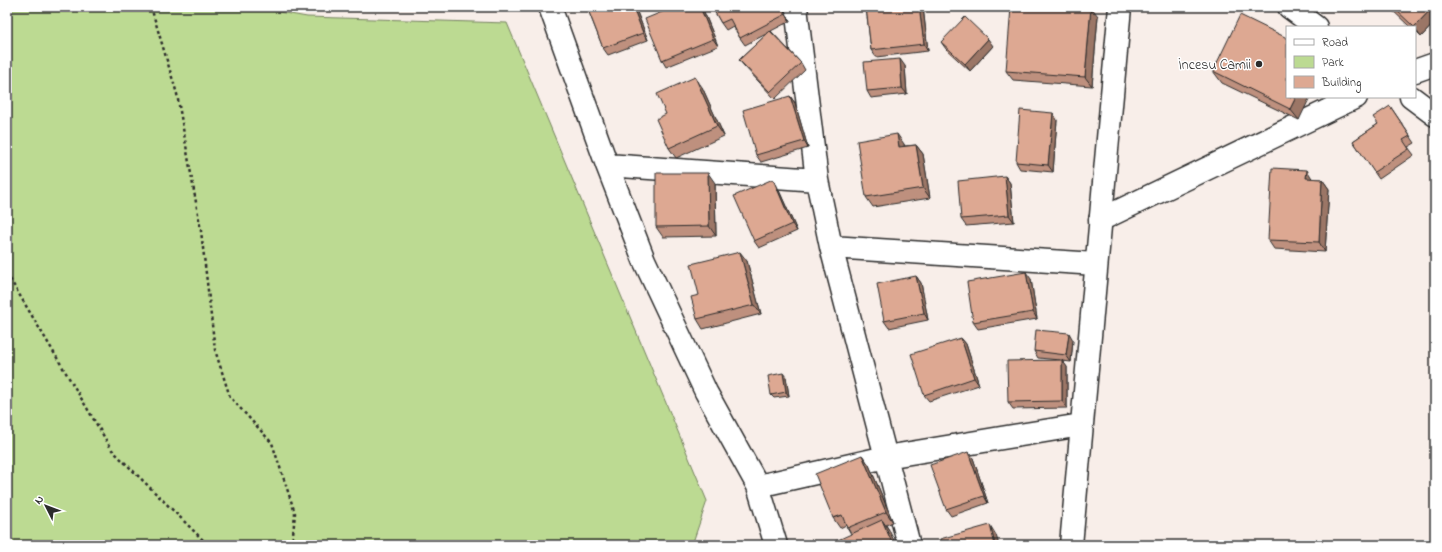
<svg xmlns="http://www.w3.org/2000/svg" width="1442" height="552" font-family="'Indie Flower',sans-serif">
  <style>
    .green { fill: #bcda92; stroke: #74825e }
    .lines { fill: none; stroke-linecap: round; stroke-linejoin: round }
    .street-casing { stroke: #2b2b2b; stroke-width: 25 }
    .secondary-casing { stroke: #2b2b2b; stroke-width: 25 }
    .path { stroke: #2b2b2b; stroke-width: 2.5; stroke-dasharray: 3 3; stroke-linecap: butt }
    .street { stroke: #fff; stroke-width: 22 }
    .secondary { stroke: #fff; stroke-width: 22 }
    .wall { fill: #be907e; stroke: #2b2b2b }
    .shaded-wall { fill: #9b7666; stroke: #2b2b2b }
    .building { fill: #dda892; stroke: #2b2b2b }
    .poi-dot { fill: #2b2b2b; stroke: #fff; stroke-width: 1.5 }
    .labels { text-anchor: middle; stroke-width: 3; stroke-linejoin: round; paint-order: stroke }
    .poi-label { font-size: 14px; fill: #2b2b2b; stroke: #fff; text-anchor: end }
  </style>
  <rect width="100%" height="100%" fill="#f8eee9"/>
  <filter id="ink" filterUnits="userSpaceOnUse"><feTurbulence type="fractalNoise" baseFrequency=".025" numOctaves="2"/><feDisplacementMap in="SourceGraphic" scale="8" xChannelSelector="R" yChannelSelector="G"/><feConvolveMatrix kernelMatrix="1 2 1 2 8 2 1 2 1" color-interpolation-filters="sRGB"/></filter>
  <g filter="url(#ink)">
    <path class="green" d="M 7,7 L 251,7 L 307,17 L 507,23 L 707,501 L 692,545 L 7,545 Z"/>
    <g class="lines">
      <g class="street-casing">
        <path id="street" d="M 550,7 L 607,165 L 644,260 L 706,392 L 758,486 L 776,545
          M 796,7 L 817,180 L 831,247 L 909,545
          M 1289,7 L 1316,27
          M 1415,71 L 1435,64
          M 1411,97 L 1435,115
          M 607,165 L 817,180
          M 1100,220 L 1356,97
          M 831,247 L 1096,264
          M 758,486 L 886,457 L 1081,425"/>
      </g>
      <g class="secondary-casing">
        <path id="secondary" d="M 1071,545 L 1120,7"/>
      </g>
      <path class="path" d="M 151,7 L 177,94 L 201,231 L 215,350 L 230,397 L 272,443 L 295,513 L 292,545
        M 7,274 L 112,450 L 208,545"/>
      <use href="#street" class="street"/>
      <use href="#secondary" class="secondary"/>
    </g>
    <path class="wall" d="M 587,7 L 635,7 L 648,40 L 608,55 L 603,48 Z
      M 702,7 L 718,46 L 666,67 L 662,60 Z
      M 712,7 L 783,7 L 790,21 L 771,31 L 801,63 L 805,70 L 775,99 L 744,66 L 739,60 L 768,33 L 745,45 L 740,38 L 733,26 L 726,30 L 721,23 Z
      M 866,7 L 923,7 L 928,51 L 876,57 L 871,50 Z
      M 1389,7 L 1435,7 L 1435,22 L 1421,37 L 1415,31 L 1415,27 L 1410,27 Z
      M 1098,16 L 1092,86 L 1013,80 L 1006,71 Z
      M 1287,38 L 1299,120 L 1222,83 L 1213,71 Z
      M 941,42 L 993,46 L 970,71 L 946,49 Z
      M 905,66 L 907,94 L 871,98 L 867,91 Z
      M 702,87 L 724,136 L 676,158 L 669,148 L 666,114 Z
      M 790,96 L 795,103 L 808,148 L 761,162 L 756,155 Z
      M 1390,106 L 1415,143 L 1408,147 L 1414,155 L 1379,179 L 1353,141 L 1378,124 Z
      M 1057,120 L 1053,172 L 1020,169 L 1016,162 Z
      M 904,144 L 904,146 L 916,145 L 923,154 L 930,198 L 873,207 L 866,197 Z
      M 1005,176 L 1010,183 L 1014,222 L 966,226 L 961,219 Z
      M 773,179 L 777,186 L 797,231 L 759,248 L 754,241 Z
      M 1313,179 L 1322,179 L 1329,189 L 1325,252 L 1274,249 L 1268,240 Z
      M 715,183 L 716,236 L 663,237 L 656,227 Z
      M 747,261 L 761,314 L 703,329 L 697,319 L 699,295 Z
      M 916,276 L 921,283 L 928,320 L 889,328 L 884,321 Z
      M 1031,279 L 1037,319 L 978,329 L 973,322 Z
      M 961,338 L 966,344 L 979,385 L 929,401 L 924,395 Z
      M 1073,340 L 1071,362 L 1062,361 L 1067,367 L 1067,408 L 1013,409 L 1008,402 L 1060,360 L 1038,358 L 1034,351 Z
      M 786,377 L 789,396 L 774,398 L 771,395 Z
      M 862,455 L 869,465 L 893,522 L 886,525 L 889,530 L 851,534 L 846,525 L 840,528 L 833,518 Z
      M 973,458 L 988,503 L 951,516 L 946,509 Z"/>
    <path class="shaded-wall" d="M 633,7 L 635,7 L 648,40 L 643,33 Z
      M 700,7 L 702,7 L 718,46 L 713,39 Z
      M 782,7 L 783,7 L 790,21 Z
      M 919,7 L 923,7 L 928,51 L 924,44 Z
      M 1091,7 L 1098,16 L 1092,86 L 1085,77 Z
      M 1433,7 L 1435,7 L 1435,22 L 1421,37 L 1415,29 L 1415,27 L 1414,27 Z
      M 988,39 L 993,46 L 970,71 L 965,64 Z
      M 900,59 L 905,66 L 907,94 L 902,88 Z
      M 695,77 L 702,87 L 724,136 L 717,126 Z
      M 790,96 L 795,103 L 808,148 L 804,141 Z
      M 1296,97 L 1310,97 L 1299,120 L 1290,109 Z
      M 1053,113 L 1057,120 L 1053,172 L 1048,165 Z
      M 897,134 L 904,144 L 906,157 L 899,147 Z
      M 916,145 L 923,154 L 930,198 L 923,188 Z
      M 1307,170 L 1313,180 L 1306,178 Z
      M 708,173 L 715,183 L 716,236 L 709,226 Z
      M 1005,176 L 1010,183 L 1014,222 L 1009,215 Z
      M 773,179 L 777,186 L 797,231 L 792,224 Z
      M 1322,179 L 1329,189 L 1325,252 L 1319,242 Z
      M 740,252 L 747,261 L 761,314 L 754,305 Z
      M 1026,272 L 1031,279 L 1037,319 L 1033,312 Z
      M 916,276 L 921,283 L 928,320 L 924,313 Z
      M 1069,333 L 1073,340 L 1071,362 L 1066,355 Z
      M 961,338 L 966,344 L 979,385 L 974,378 Z
      M 1062,360 L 1067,367 L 1067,408 L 1062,401 Z
      M 783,373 L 786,377 L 789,396 L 786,392 Z
      M 968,452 L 973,458 L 988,503 L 984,496 Z
      M 862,455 L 869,465 L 893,522 L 886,512 Z
      M 882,520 L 889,530 L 896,545 L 893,545 Z
      M 990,525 L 996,535 L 999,545 L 995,545 Z"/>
    <path class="building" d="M 587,7 L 633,7 L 643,33 L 603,48 Z
      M 674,7 L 700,7 L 713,39 L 662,60 L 645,19 Z
      M 712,7 L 782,7 L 786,14 L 740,38 L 730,19 L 721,23 Z
      M 866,7 L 919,7 L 924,44 L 871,50 Z
      M 1011,7 L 1091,7 L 1085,77 L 1006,71 Z
      M 1393,7 L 1433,7 L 1414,27 Z
      M 1240,15 L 1287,38 L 1287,97 L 1296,97 L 1290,109 L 1213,71 Z
      M 965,17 L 988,39 L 965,64 L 941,42 Z
      M 770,31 L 801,63 L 770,92 L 739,60 Z
      M 900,59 L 902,88 L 867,91 L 864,62 Z
      M 695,77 L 717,126 L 669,148 L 656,119 L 666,114 L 657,94 Z
      M 790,96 L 804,141 L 756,155 L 743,110 Z
      M 1390,106 L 1410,136 L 1403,140 L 1409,149 L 1374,172 L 1353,141 L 1378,124 L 1373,117 Z
      M 1020,110 L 1053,113 L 1048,165 L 1016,162 Z
      M 897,134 L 899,147 L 916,145 L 923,188 L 866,197 L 857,141 Z
      M 1272,168 L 1307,170 L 1306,178 L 1322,179 L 1319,242 L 1268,240 Z
      M 656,173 L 708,173 L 709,226 L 656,227 Z
      M 1005,176 L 1009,215 L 961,219 L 958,181 Z
      M 773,179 L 792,224 L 754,241 L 734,196 Z
      M 740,252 L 754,305 L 697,319 L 691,297 L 699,295 L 691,264 Z
      M 1026,272 L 1033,312 L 973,322 L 967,282 Z
      M 916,276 L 924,313 L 884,321 L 877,284 Z
      M 1036,330 L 1069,333 L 1066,355 L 1034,351 Z
      M 961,338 L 974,378 L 924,395 L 911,354 Z
      M 1062,360 L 1062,401 L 1008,402 L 1007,361 Z
      M 783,373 L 786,392 L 771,395 L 768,376 Z
      M 968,452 L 984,496 L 946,509 L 930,465 Z
      M 862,455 L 886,512 L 847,528 L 842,515 L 833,518 L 815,474 Z
      M 882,520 L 893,545 L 827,545 Z
      M 990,525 L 995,545 L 942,545 L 940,539 Z"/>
  </g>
  <circle class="poi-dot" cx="1259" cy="64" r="4"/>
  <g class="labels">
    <g class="poi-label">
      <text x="1251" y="69">İncesu Camii</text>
    </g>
  </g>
  <rect width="1442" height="552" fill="none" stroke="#fff" stroke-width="24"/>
  <rect x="12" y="12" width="1418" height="528" fill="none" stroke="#2b2b2b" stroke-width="1.5" filter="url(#ink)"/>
  <rect x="1286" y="26" width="130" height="72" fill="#ffffff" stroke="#aaaaaa"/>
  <rect x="1294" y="39" width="20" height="6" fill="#ffffff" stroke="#aaaaaa"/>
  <text x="1322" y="46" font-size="12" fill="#2b2b2b">Road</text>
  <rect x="1294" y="56" width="20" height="12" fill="#bcda92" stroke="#aaaaaa"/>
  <text x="1322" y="66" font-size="12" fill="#2b2b2b">Park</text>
  <rect x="1294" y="76" width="20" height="12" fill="#dda892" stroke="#aaaaaa"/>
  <text x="1322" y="86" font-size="12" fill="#2b2b2b">Building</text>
  <g transform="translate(46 506) rotate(312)" stroke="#ffffff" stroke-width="3" paint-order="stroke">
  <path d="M0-3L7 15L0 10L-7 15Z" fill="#2b2b2b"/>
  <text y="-6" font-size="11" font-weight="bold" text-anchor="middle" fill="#2b2b2b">N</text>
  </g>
</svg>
